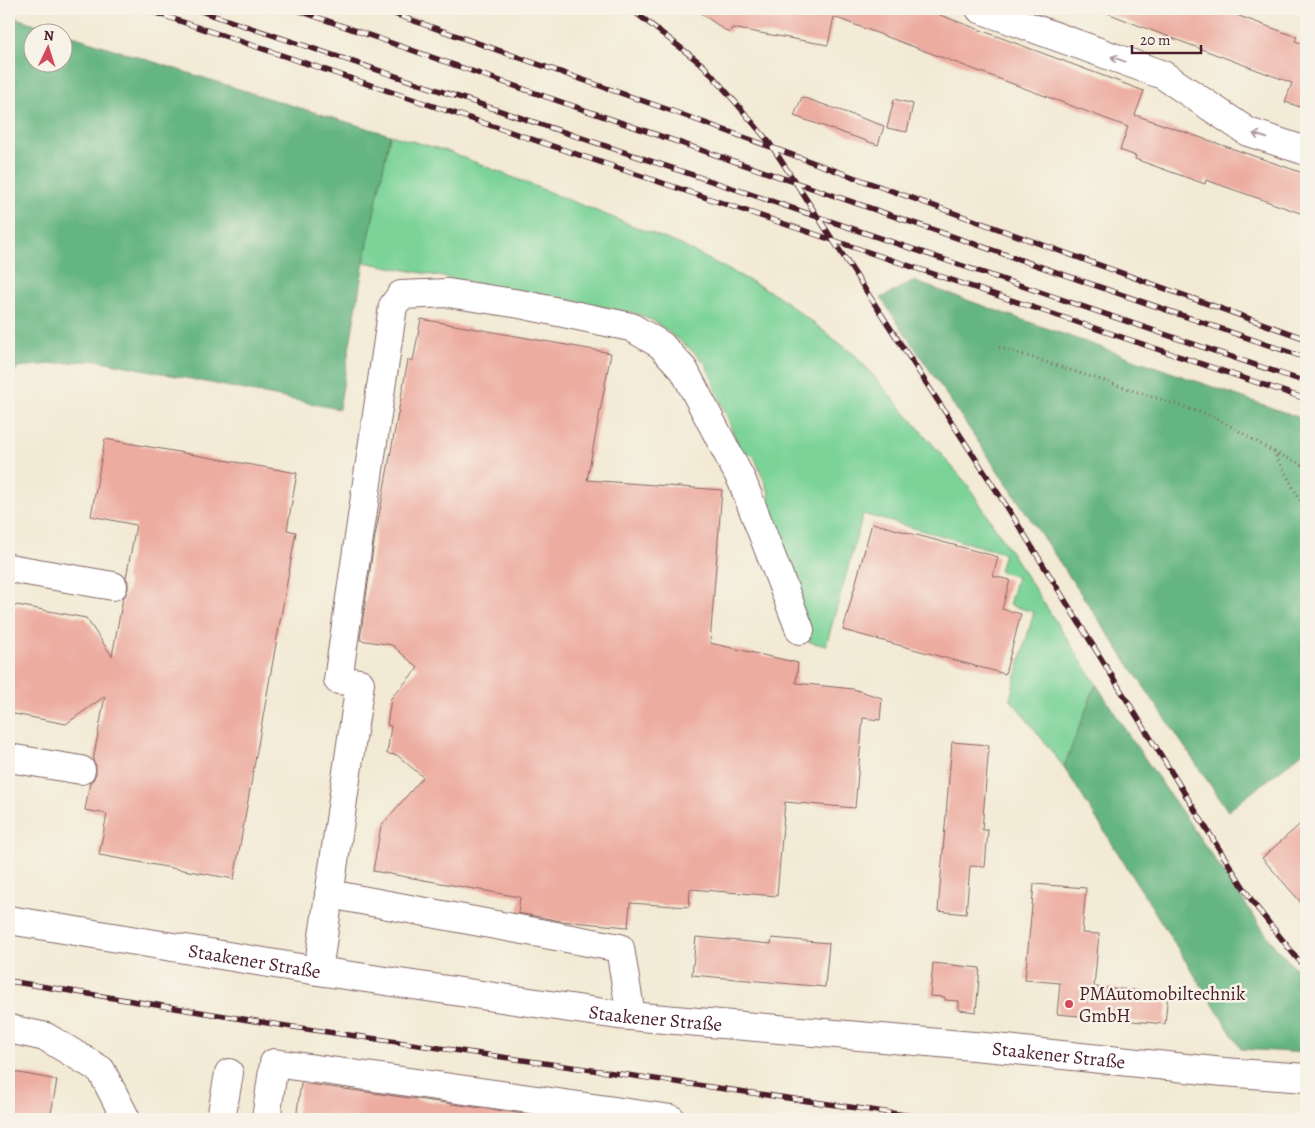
<svg xmlns="http://www.w3.org/2000/svg" width="1315" height="1128" font-family="Alegreya,serif">
  <style>
    .green { fill: #7cd398; stroke: #637962 }
    .forest { fill: #65b580; stroke: #586a56 }
    .building { fill: #edaca0 }
    .lines { fill: none; stroke-linecap: round; stroke-linejoin: round }
    .minor-casing { stroke: #856666; stroke-width: 30 }
    .path { stroke: #856666; stroke-width: 3; stroke-dasharray: 1 4; stroke-linecap: butt }
    .minor { stroke: #fff; stroke-width: 28 }
    .rail-casing { stroke: #4a1f2b; stroke-width: 5.5 }
    .rail { stroke: #f7f3e8; stroke-width: 4; stroke-dasharray: 11; stroke-linecap: butt }
    .oneway { stroke: #ae9aa0 }
    .poi-dot { fill: #d1495b; stroke: #f7f3e8; stroke-width: 2 }
    .labels { text-anchor: middle; stroke-width: 5; stroke-linejoin: round; paint-order: stroke }
    .street-label { font-size: 19px; fill: #4a1f2b; stroke: #f7f3e8 }
    .poi-label { font-size: 19px; fill: #4a1f2b; stroke: #f7f3e8; text-anchor: start }
  </style>
  <rect width="100%" height="100%" fill="#f7f3e8"/>
  <filter id="ink" filterUnits="userSpaceOnUse"><feTurbulence type="fractalNoise" baseFrequency=".02" numOctaves="2"/><feDisplacementMap in="SourceGraphic" scale="10" xChannelSelector="R" yChannelSelector="G"/><feConvolveMatrix kernelMatrix="1 2 1 2 8 2 1 2 1" color-interpolation-filters="sRGB"/></filter>
  <filter id="wash" filterUnits="userSpaceOnUse"><feTurbulence type="fractalNoise" baseFrequency=".0096" numOctaves="4" result="noise"/><feDisplacementMap in="SourceGraphic" scale="20" xChannelSelector="R" yChannelSelector="G"/><feGaussianBlur stdDeviation="1.12" result="paint"/><feColorMatrix in="noise" values="0 0 0 0 0 0 0 0 0 0 0 0 0 0 0 0 0 1.4 0 .05"/><feComposite in="paint" operator="in"/></filter>
  <g filter="url(#wash)">
    <rect width="100%" height="100%" fill="#f2ead4"/>
    <path class="green" d="M 390,135 L 447,151 L 681,245 L 777,295 L 856,356 L 967,484 L 1096,684 L 1064,767 L 1010,698 L 1034,612 L 1009,605 L 1017,577 L 999,571 L 1004,553 L 863,514 L 826,646 L 799,639 L 760,511 L 770,495 L 754,456 L 740,450 L 706,364 L 689,348 L 654,321 L 634,313 L 364,262 Z"/>
    <path class="forest" d="M 9,16 L 61,32 L 32,32 L 32,62 L 62,62 L 63,33 L 267,98 L 390,135 L 364,262 L 339,409 L 97,360 L 17,367 L 9,386 Z
      M 913,281 L 1306,420 L 1306,750 L 1228,811 L 881,298 Z
      M 1096,684 L 1128,734 L 1275,947 L 1306,979 L 1306,1053 L 1241,1049 L 1064,767 Z"/>
    <g id="blocks">
      <path class="building" d="M 695,9 L 924,9 L 1144,91 L 1135,115 L 1306,174 L 1306,215 L 1206,180 L 1205,184 L 1135,159 L 1136,156 L 1120,150 L 1128,127 L 834,17 L 828,45 L 732,28 L 729,33 Z
        M 1100,9 L 1220,9 L 1297,37 L 1295,41 L 1306,45 L 1304,50 L 1306,51 L 1306,109 L 1285,102 L 1292,83 L 1140,26 L 1100,10 Z
        M 802,97 L 884,126 L 878,145 L 794,116 Z
        M 894,99 L 913,104 L 907,132 L 887,128 Z
        M 421,319 L 611,353 L 587,480 L 722,490 L 710,643 L 798,663 L 796,683 L 853,689 L 882,698 L 880,720 L 863,718 L 855,808 L 785,802 L 777,896 L 690,889 L 689,907 L 630,903 L 628,927 L 561,921 L 518,913 L 520,897 L 373,871 L 381,826 L 423,777 L 397,755 L 387,754 L 391,726 L 387,725 L 391,698 L 418,668 L 392,645 L 360,640 L 374,542 L 408,360 L 413,361 Z
        M 105,439 L 297,473 L 287,530 L 296,532 L 234,879 L 99,855 L 107,814 L 85,810 L 90,782 L 93,780 L 96,773 L 96,765 L 93,761 L 105,696 L 66,724 L 9,713 L 9,612 L 17,605 L 86,618 L 112,656 L 123,598 L 125,596 L 128,589 L 128,581 L 126,578 L 136,525 L 91,516 Z
        M 872,523 L 998,557 L 993,576 L 1010,580 L 1002,609 L 1021,614 L 1005,674 L 843,630 Z
        M 952,742 L 989,745 L 982,830 L 988,830 L 985,867 L 970,866 L 966,914 L 938,911 Z
        M 1306,819 L 1306,908 L 1262,858 Z
        M 1034,884 L 1086,888 L 1082,933 L 1099,934 L 1094,987 L 1168,993 L 1165,1024 L 1057,1014 L 1060,983 L 1025,980 Z
        M 696,937 L 771,944 L 772,938 L 829,943 L 825,987 L 692,975 Z
        M 933,963 L 980,968 L 976,1012 L 959,1010 L 959,1001 L 945,1000 L 945,997 L 930,996 Z
        M 9,1071 L 57,1080 L 50,1119 L 9,1119 Z
        M 301,1083 L 546,1117 L 546,1119 L 296,1119 Z"/>
    </g>
  </g>
  <g filter="url(#ink)">
    <use href="#blocks" fill-opacity="0" stroke="#856666" stroke-width="1"/>
    <g class="lines">
      <g class="minor-casing">
        <g id="minor">
          <path d="M 980,9 L 1163,75 L 1248,132 L 1306,151"/>
          <path d="M 9,568 L 113,586"/>
          <path d="M 9,758 L 81,770"/>
          <path d="M 329,894 L 620,948 L 631,1016"/>
          <path id="s1" d="M 9,920 L 318,971 L 618,1015 L 996,1048 L 1224,1072 L 1306,1078"/>
          <path d="M 318,971 L 360,683 L 338,680 L 393,306 L 401,295 L 448,293 L 520,304 L 631,327 L 661,345 L 684,370 L 742,481 L 800,630"/>
          <path d="M 9,1029 L 46,1037 L 101,1070 L 126,1119"/>
          <path d="M 221,1119 L 229,1073"/>
          <path d="M 266,1119 L 274,1063 L 671,1119"/>
        </g>
      </g>
      <path class="path" d="M 999,347 L 1215,417 L 1274,452 L 1306,511
        M 1274,452 L 1306,466"/>
      <use href="#minor" class="minor"/>
      <g class="rail-casing">
        <path id="rail" d="M 144,9 L 1306,399
          M 194,9 L 753,195 L 1306,382
          M 294,9 L 483,75 L 1306,358
          M 380,9 L 672,111 L 853,177 L 1306,339
          M 631,9 L 704,66 L 737,104 L 769,142 L 1009,510 L 1216,844 L 1254,904 L 1296,957 L 1306,968
          M 9,981 L 286,1026 L 933,1119"/>
      </g>
      <use href="#rail" class="rail"/>
    </g>
    <defs><path id="oneway-shaft" d="M-6 0H5M1.5-3L5.5 0L1.5 3" fill="none" stroke-width="1.6" stroke-linecap="round" stroke-linejoin="round" transform="scale(1.25)"/></defs>
    <g class="oneway">
      <use href="#oneway-shaft" transform="translate(1118 59) rotate(-160)"/>
      <use href="#oneway-shaft" transform="translate(1260 136) rotate(-162)"/>
    </g>
  </g>
  <circle class="poi-dot" cx="1069" cy="1004" r="5"/>
  <g class="labels">
    <g class="street-label">
      <text dy="7" stroke="none"><textPath href="#s1" startOffset="249">Staakener Straße</textPath></text>
      <text dy="7" stroke="none"><textPath href="#s1" startOffset="654">Staakener Straße</textPath></text>
      <text dy="7" stroke="none"><textPath href="#s1" startOffset="1059">Staakener Straße</textPath></text>
    </g>
    <g class="poi-label">
      <text x="1079" y="1000">PMAutomobiltechnik<tspan x="1079" dy="22">GmbH</tspan></text>
    </g>
  </g>
  <rect width="1315" height="1128" fill="none" stroke="#f7f3e8" stroke-width="30"/>
  <g transform="translate(48 48) rotate(4)"><circle r="24" fill="#f7f3e8" stroke="#b29e9c"/>
  <path d="M0-4L9 19L0 12L-9 19Z" fill="#d1495b"/>
  <text y="-8" font-size="14" font-weight="bold" text-anchor="middle" fill="#4a1f2b">N</text>
  </g>
  <path d="M1132 45v8h69v-8" fill="none" stroke="#4a1f2b" stroke-width="2.5"/>
  <text x="1140" y="45" font-size="15" fill="#4a1f2b" stroke="#f7f3e8" stroke-width="4" paint-order="stroke">20 m</text>
</svg>
